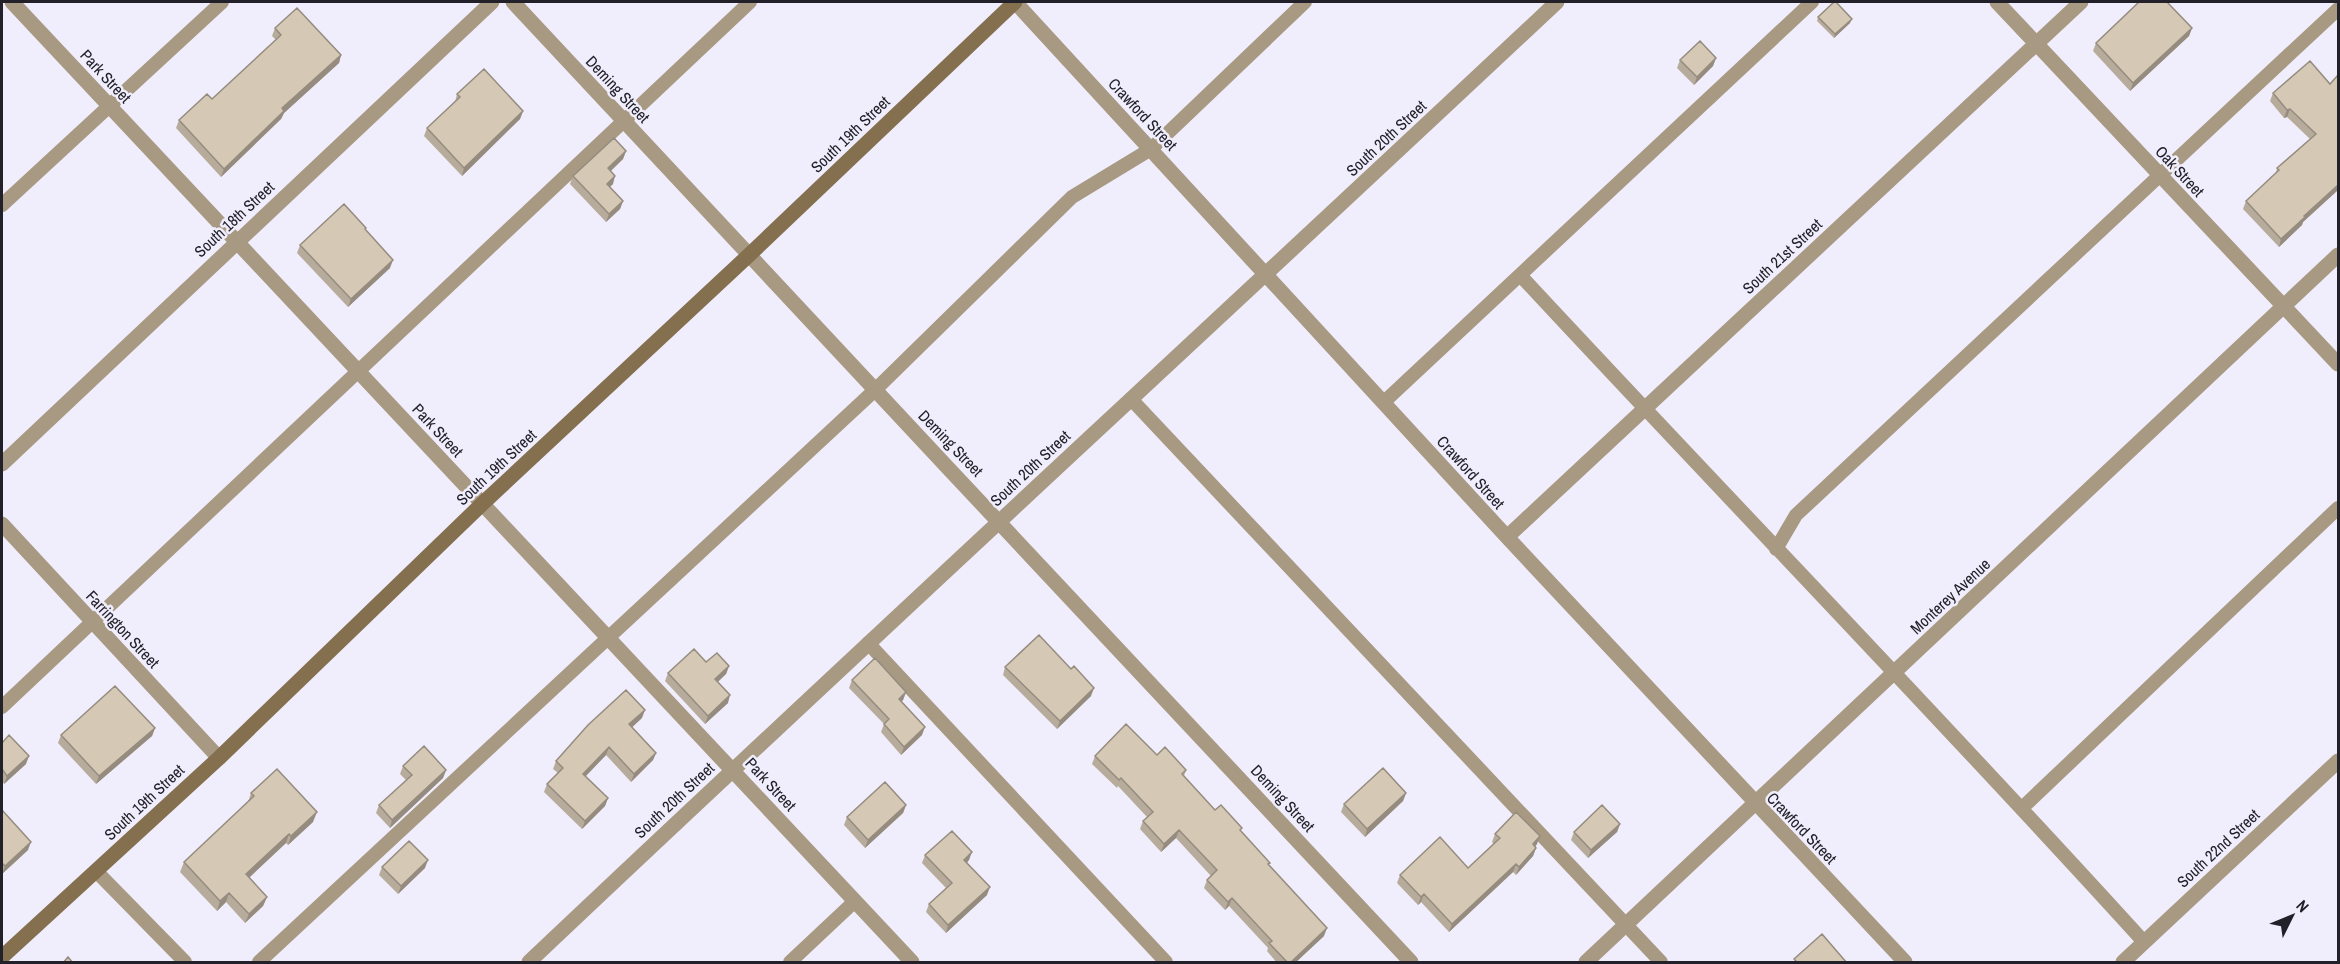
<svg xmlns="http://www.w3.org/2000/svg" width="2340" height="964" font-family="'Archivo Narrow',sans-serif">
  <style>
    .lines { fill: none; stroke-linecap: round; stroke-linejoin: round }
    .lane { stroke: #a89983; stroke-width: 14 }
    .street { stroke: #a89983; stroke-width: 15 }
    .secondary { stroke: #846f4f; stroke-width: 15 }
    .wall { fill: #b7ac9c }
    .shaded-wall { fill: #958c7f }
    .building { fill: #d5c8b5; stroke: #958c7f; stroke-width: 1.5 }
    .labels { text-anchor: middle; stroke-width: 5; stroke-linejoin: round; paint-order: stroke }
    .street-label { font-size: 16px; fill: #222129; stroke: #f0eefc }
  </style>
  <rect width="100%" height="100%" fill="#f0eefc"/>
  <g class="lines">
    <path class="lane" d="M 2,205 L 222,2
      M 1520,275 C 1727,498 1940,717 2144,942
      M 1131,399 L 1661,962
      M 1384,402 L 1812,2
      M 1776,549 L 1796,515 L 2338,9
      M 868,643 L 1166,962
      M 2,707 L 750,2
      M 2022,808 L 2338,508
      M 96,871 L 185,962
      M 259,962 L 875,390 L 1072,197 L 1151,149 L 1305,2
      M 790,962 L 855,901"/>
    <path class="street" d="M 12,2 L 912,962
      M 513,2 C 811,323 1112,642 1411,962
      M 1015,2 L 1507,537 L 1905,962
      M 1997,2 L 2338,364
      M 2,464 L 492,2
      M 2,524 L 219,758
      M 1507,537 L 2081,2
      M 529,962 C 869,640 1215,323 1557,2
      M 1586,962 L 2338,255
      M 2123,962 L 2338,761"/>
    <path class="secondary" d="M 2,957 L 219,758 L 482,504 L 748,256 L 1015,2"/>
  </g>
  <path class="wall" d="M 1818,17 L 1850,23 L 1834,38 L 1817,21 Z
    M 275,28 L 341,55 L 339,63 L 284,113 L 281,119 L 221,177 L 176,128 L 179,120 L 212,99 L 276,40 L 272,36 Z
    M 2192,28 L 2189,36 L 2130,91 L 2093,51 L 2096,43 Z
    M 1716,58 L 1713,66 L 1694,85 L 1677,68 L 1680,60 Z
    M 2338,75 L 2338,190 L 2303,222 L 2302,225 L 2279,247 L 2243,209 L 2246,201 L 2276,173 L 2277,168 L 2310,139 L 2287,117 L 2284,118 L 2270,101 L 2273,93 L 2330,84 Z
    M 457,94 L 523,111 L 520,119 L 462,176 L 424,136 L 427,128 L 455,102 Z
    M 626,151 L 623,159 L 611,171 L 613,184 L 610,187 L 623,201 L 620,209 L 606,222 L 570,184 L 573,176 Z
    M 366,228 L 365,230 L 390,268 L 348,307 L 297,253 L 300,245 Z
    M 706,662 L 729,666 L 726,674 L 718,682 L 728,703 L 705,724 L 665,681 L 668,673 Z
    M 1005,667 L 1071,669 L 1091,696 L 1057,729 L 1003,675 Z
    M 852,680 L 906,692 L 903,700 L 901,702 L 922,735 L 901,755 L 881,732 L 884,724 L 849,688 Z
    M 642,718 L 632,727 L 656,753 L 653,760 L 631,782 L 606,755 L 586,776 L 608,798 L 605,806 L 582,829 L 544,792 L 547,784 L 558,773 L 553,769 L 556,761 Z
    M 155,728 L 152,736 L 96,784 L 58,743 L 61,735 Z
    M 2,743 L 26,764 L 4,784 L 2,781 Z
    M 1157,755 L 1186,770 L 1184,776 L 1215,810 L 1241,831 L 1270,863 L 1269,865 L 1324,936 L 1295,963 L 1277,963 L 1267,951 L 1268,948 L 1229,906 L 1225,910 L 1204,888 L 1207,880 L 1211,876 L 1176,838 L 1161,852 L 1140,829 L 1143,821 L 1147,817 L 1118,786 L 1117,788 L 1092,764 L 1095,756 Z
    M 403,766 L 446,770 L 443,778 L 390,828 L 376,813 L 379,805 L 406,780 L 400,774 Z
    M 251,793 L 313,822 L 288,845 L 286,843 L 249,878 L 267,897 L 263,906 L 245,923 L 226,902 L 217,911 L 180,872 L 184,862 L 248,802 Z
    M 1406,793 L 1403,801 L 1365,837 L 1341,812 L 1344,804 Z
    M 906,805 L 903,813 L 865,848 L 844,825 L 847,817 Z
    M 2,810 L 28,850 L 2,874 Z
    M 1620,824 L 1617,832 L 1588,858 L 1571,840 L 1574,832 Z
    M 1495,834 L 1537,844 L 1535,847 L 1536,848 L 1533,856 L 1516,875 L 1513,872 L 1449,932 L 1421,902 L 1418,905 L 1397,883 L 1400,875 L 1468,868 L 1494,844 L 1492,842 Z
    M 925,855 L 969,860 L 967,863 L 987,895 L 946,933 L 926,912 L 929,904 L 946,888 L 922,863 Z
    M 382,867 L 425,868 L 398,894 L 379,875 Z"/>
  <path class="shaded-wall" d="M 1852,19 L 1850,23 L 1834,38 L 1835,34 Z
    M 2192,28 L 2189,36 L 2130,91 L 2133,83 Z
    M 341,55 L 339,63 L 284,113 L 281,119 L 221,177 L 224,169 L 282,108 Z
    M 1716,58 L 1713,66 L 1694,85 L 1697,77 Z
    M 2290,109 L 2287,117 L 2284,118 L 2287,110 Z
    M 523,111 L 520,119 L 462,176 L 464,168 Z
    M 626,151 L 623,159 L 605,176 L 608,168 Z
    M 615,176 L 613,184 L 604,192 L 607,184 Z
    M 2338,185 L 2338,190 L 2303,222 L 2302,225 L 2279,247 L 2281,239 L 2304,216 Z
    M 623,201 L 620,209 L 606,222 L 609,214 Z
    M 393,260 L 390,268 L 348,307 L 351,299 Z
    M 729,666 L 726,674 L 712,687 L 715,679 Z
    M 1094,688 L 1091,696 L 1057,729 L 1060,721 Z
    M 906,692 L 903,700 L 896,707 L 899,699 Z
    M 730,695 L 728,703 L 705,724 L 708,716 Z
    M 645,710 L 642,718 L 627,732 L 629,724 Z
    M 925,727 L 922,735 L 901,755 L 904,747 Z
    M 155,728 L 152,736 L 96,784 L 99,776 Z
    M 609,747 L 606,755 L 580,782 L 583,774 Z
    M 656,753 L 653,760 L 631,782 L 634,774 Z
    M 29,756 L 26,764 L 4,784 L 7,776 Z
    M 446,770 L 443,778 L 390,828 L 392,820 Z
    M 1406,793 L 1403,801 L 1365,837 L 1367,829 Z
    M 608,798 L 605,806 L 582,829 L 585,821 Z
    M 906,805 L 903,813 L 865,848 L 868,840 Z
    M 317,812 L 313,822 L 288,845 L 291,836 Z
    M 1620,824 L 1617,832 L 1588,858 L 1591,850 Z
    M 1179,830 L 1176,838 L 1161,852 L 1164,844 Z
    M 289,834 L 286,843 L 242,884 L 246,874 Z
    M 1540,836 L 1537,844 L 1530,852 L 1533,844 Z
    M 31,842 L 28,850 L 2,874 L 5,866 Z
    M 1536,848 L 1533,856 L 1516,875 L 1519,867 Z
    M 972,852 L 969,860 L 961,868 L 964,860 Z
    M 428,860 L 425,868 L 398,894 L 401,886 Z
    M 1516,864 L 1513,872 L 1449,932 L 1452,924 Z
    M 990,887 L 987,895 L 946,933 L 948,925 Z
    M 229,893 L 226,902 L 217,911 L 220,901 Z
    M 1424,894 L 1421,902 L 1418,905 L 1421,897 Z
    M 267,897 L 263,906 L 245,923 L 249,914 Z
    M 1232,898 L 1229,906 L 1225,910 L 1228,902 Z
    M 1327,928 L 1324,936 L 1295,963 L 1290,963 Z"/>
  <path class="building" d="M 1834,2 L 1836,2 L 1852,19 L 1835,34 L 1818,17 Z
    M 2139,2 L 2167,2 L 2192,28 L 2133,83 L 2096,43 Z
    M 297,8 L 341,55 L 282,108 L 284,111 L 224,169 L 179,120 L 207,94 L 212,99 L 281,35 L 275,28 Z
    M 1700,41 L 1716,58 L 1697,77 L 1680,60 Z
    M 2310,61 L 2330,84 L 2338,75 L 2338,185 L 2304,216 L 2305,217 L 2281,239 L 2246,201 L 2279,170 L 2277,168 L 2316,134 L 2290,109 L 2287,110 L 2273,93 Z
    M 484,69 L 523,111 L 464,168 L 427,128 L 460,97 L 457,94 Z
    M 614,138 L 626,151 L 608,168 L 615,176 L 607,184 L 623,201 L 609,214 L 573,176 Z
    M 344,204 L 366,228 L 365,229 L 393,260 L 351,299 L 300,245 Z
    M 1039,635 L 1071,669 L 1074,666 L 1094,688 L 1060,721 L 1005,667 Z
    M 694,649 L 706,662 L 717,653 L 729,666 L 715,679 L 730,695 L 708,716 L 668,673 Z
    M 875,658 L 906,692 L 899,699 L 925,727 L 904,747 L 884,724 L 889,719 L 852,680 Z
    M 115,686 L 155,728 L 99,776 L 61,735 Z
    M 626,690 L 645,710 L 629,724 L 656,753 L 634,774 L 609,747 L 583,774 L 608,798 L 585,821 L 547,784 L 563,768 L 556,761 L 588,725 Z
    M 1126,724 L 1157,755 L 1165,747 L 1186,770 L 1182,774 L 1215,810 L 1221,805 L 1242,828 L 1240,830 L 1270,863 L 1268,864 L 1327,928 L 1290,963 L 1288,963 L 1269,943 L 1272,941 L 1232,898 L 1228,902 L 1207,880 L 1217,870 L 1179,830 L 1164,844 L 1143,821 L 1153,812 L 1121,778 L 1119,780 L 1095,756 Z
    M 9,735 L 29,756 L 7,776 L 2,769 L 2,743 Z
    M 424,746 L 446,770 L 392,820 L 379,805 L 412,775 L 403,766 Z
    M 1383,768 L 1406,793 L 1367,829 L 1344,804 Z
    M 277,769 L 317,812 L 291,836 L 289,834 L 246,874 L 267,897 L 249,914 L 229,893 L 220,901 L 184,862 L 254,796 L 251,793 Z
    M 885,782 L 906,805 L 868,840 L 847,817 Z
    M 1602,805 L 1620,824 L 1591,850 L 1574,832 Z
    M 2,810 L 31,842 L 5,866 L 2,863 Z
    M 1516,812 L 1540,836 L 1533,844 L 1536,848 L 1519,867 L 1516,864 L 1452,924 L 1424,894 L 1421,897 L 1400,875 L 1440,837 L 1468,868 L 1500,838 L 1495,834 Z
    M 952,831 L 972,852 L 964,860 L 990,887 L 948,925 L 929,904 L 952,883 L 925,855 Z
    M 409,841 L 428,860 L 401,886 L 382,867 Z
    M 1822,934 L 1847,963 L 1798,963 L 1794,959 Z
    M 68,957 L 73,963 L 63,963 Z"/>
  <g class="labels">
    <g class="street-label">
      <text transform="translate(106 76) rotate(47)" y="6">Park Street</text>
      <text transform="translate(618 89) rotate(47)" y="6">Deming Street</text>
      <text transform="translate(1143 114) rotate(47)" y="6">Crawford Street</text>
      <text transform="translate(850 134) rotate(-44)" y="6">South 19th Street</text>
      <text transform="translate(1386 138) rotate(-43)" y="6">South 20th Street</text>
      <text transform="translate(2180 171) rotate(47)" y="6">Oak Street</text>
      <text transform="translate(234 219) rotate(-43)" y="6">South 18th Street</text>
      <text transform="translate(1782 256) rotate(-43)" y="6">South 21st Street</text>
      <text transform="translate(438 430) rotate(47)" y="6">Park Street</text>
      <text transform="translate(951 443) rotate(46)" y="6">Deming Street</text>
      <text transform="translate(496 467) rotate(-43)" y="6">South 19th Street</text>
      <text transform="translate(1030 468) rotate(-43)" y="6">South 20th Street</text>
      <text transform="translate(1471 472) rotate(48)" y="6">Crawford Street</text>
      <text transform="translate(1950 596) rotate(-43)" y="6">Monterey Avenue</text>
      <text transform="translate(123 629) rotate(47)" y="6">Farrington Street</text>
      <text transform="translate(771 784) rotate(47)" y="6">Park Street</text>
      <text transform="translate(1283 798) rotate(47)" y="6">Deming Street</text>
      <text transform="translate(674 800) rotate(-43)" y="6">South 20th Street</text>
      <text transform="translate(144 802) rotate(-43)" y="6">South 19th Street</text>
      <text transform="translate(1802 828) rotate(46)" y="6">Crawford Street</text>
      <text transform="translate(2218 848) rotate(-43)" y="6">South 22nd Street</text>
    </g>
  </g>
  <rect width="2340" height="964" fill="none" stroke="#222129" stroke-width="6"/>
  <g transform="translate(2292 916) rotate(47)" stroke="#f0eefc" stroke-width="4.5" paint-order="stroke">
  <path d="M0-4.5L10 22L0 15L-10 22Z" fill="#222129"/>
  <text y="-9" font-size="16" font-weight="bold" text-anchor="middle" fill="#222129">N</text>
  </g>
</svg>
